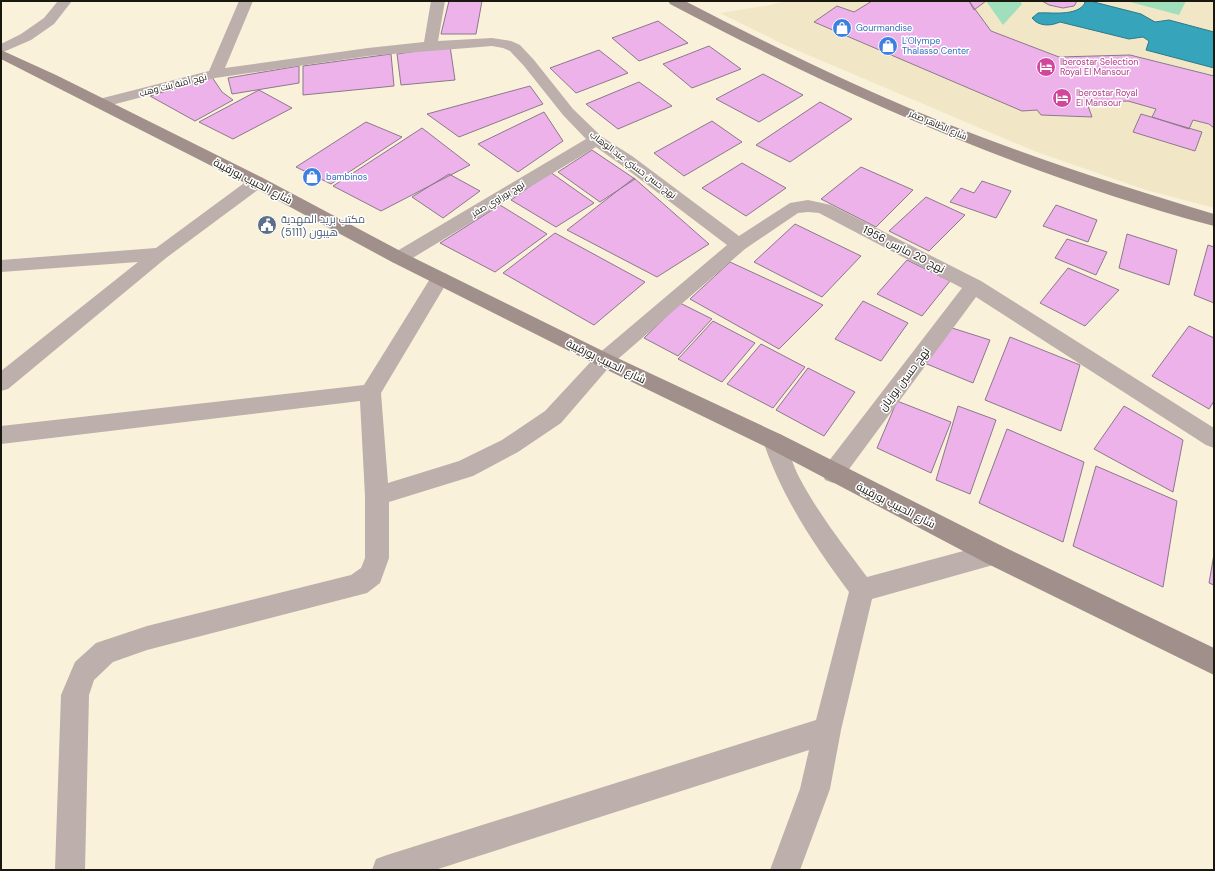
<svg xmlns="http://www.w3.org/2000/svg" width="1215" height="871" font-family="'DM Sans',Cairo,sans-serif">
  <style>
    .built { fill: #f1e7c7 }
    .green { fill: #a1dfbc }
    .water { fill: #36a4bb; stroke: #2d7a87 }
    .building { fill: #eeb2eb; stroke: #8b798a }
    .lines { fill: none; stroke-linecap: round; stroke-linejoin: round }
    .minor { fill: #bcafac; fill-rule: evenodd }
    .secondary { fill: #a18f8b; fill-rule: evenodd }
    .labels { text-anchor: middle; stroke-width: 3; stroke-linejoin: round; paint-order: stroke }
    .far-shop-label { font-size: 9px; fill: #366cbe; stroke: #fff; text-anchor: start }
    .far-hotel-label { font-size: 9px; fill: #b23c85; stroke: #fff; text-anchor: start }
    .far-street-label { font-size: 9px; fill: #19170e; stroke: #fff }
    .street-label { font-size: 11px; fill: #19170e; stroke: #fff }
    .service-label { font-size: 11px; fill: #4e5e75; stroke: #fff; text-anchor: start }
  </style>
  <rect width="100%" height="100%" fill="#f9f1d9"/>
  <path class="built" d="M 784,1 L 1214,1 L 1214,208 L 1146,190 L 1034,151 L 787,46 L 720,13 L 771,5 Z"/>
  <path class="green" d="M 986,1 L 1020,1 L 1022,4 L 1003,25 Z
    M 1131,1 L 1186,1 L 1179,15 L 1130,2 Z"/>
  <path class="water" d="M 1084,1 L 1090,1 L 1141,14 L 1155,22 L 1169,20 L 1214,32 L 1214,68 L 1146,50 L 1149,41 L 1143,37 L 1129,39 L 1060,22 C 1051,26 1039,27 1032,18 L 1038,13 C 1050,12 1077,17 1085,3 Z"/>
  <path class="building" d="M 449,1 L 482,1 L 476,34 L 441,34 Z
    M 872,1 L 969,1 L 991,31 L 1059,57 L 1130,55 L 1214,76 L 1214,128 L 1209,124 L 1193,120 L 1189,129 L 1152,117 L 1156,109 L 1128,101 L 1087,103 L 1092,117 L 1041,115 L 1037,110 L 1022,111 L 814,22 L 837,6 L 854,12 Z
    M 969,1 L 986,1 L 974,10 Z
    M 1042,1 L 1076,1 L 1076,3 L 1074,6 L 1063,8 L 1049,5 Z
    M 658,21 L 688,43 L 639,61 L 612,38 Z
    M 450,46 L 455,80 L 401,85 L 397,54 Z
    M 709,46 L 741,69 L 692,88 L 663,64 Z
    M 599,50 L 628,73 L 576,93 L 550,68 Z
    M 391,54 L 394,86 L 303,95 L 303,66 Z
    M 299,66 L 299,83 L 232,94 L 228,78 Z
    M 763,74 L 803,95 L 759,122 L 716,99 Z
    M 212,77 L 222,92 L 233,100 L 195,121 L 150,96 Z
    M 639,82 L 672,106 L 618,129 L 586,104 Z
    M 530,86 L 543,104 L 459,137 L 427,114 Z
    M 259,90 L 292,108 L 233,139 L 199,122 Z
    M 820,102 L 852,119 L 790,162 L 756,145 Z
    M 544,112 L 563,141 L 518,172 L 478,144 Z
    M 1141,114 L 1202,132 L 1195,151 L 1133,132 Z
    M 712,121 L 742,142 L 684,176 L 654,153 Z
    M 366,122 L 402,137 L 331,184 L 296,167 Z
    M 422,128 L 470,165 L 381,211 L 333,186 Z
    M 592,150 L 635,179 L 600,202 L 558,172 Z
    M 742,163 L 786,188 L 746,216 L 702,188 Z
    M 861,167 L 913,190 L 876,227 L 821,199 Z
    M 550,172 L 594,203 L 556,227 L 511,200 Z
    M 449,174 L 480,191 L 443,218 L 412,197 Z
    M 634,178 L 709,244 L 657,277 L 567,230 Z
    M 982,181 L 1011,191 L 996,218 L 950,202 L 961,188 L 974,193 Z
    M 926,197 L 965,215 L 929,251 L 889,231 Z
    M 500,205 L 547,234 L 495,272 L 440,243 Z
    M 1056,205 L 1097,220 L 1088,242 L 1043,226 Z
    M 795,224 L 861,256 L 822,297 L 754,262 Z
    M 555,233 L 645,282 L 594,325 L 503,273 Z
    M 1127,234 L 1177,250 L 1169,285 L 1119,268 Z
    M 1067,239 L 1107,252 L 1096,275 L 1055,258 Z
    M 1208,245 L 1214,247 L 1214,303 L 1194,295 Z
    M 907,260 L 950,281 L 922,316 L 877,294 Z
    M 730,262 L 823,305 L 779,349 L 690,299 Z
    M 1068,268 L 1119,290 L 1085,326 L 1040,303 Z
    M 863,301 L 908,323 L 881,361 L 835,339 Z
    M 680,303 L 712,319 L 678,356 L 644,338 Z
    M 713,321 L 755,343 L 722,382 L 678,359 Z
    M 1189,326 L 1214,338 L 1214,401 L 1209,409 L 1152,376 Z
    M 949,327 L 990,340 L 973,383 L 922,362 Z
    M 1010,337 L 1080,365 L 1061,431 L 985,400 Z
    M 761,344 L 805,367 L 773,408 L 727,384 Z
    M 808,368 L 855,392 L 824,436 L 776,410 Z
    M 897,401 L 951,422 L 931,473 L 877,448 Z
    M 958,406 L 996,420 L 970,494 L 936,480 Z
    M 1124,406 L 1183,440 L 1173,492 L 1094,449 Z
    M 1007,429 L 1084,462 L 1063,542 L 979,503 Z
    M 1096,466 L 1177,501 L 1163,587 L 1073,546 Z
    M 1214,554 L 1214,585 L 1209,583 Z"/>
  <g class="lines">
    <path class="minor" d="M 58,1 L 72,1 L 54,24 L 31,40 L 1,53 L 1,44 L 21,34 L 44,18 Z
      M 239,1 L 253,1 L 225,68 L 368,48 L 424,42 L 431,1 L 445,1 L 438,41 L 492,38 L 511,41 L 520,45 L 534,60 L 573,109 L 602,137 L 632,156 L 739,236 L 790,203 L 808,200 L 831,205 L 981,281 L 1214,428 L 1214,448 L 1206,445 L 976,297 L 841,480 L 833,483 L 825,480 L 822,473 L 825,466 L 962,288 L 819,213 L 808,212 L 798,213 L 745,249 L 611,365 L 561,423 L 518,452 L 473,476 L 389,502 L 389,558 L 380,583 L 367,593 L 147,650 L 113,662 L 94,680 L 89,695 L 85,870 L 55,870 L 61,695 L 75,662 L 96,643 L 147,626 L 351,575 L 361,568 L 365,558 L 365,496 L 360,401 L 1,444 L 1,426 L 364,385 L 433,274 L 440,272 L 447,274 L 449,279 L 381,393 L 388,483 L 459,461 L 502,440 L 545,411 L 597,355 L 727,245 L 620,164 L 596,147 L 406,262 L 399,264 L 392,262 L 390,258 L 392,254 L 586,139 L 563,115 L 524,66 L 510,51 L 503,48 L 492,46 L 368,56 L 215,78 L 100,108 L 95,106 L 92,103 L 95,100 L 209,71 Z
      M 257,177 L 263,178 L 265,182 L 263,186 L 166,258 L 8,389 L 1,391 L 1,371 L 138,262 L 1,272 L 1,260 L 156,248 L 251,178 Z
      M 774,432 L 782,435 C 789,448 792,464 799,477 C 818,513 843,545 867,577 L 993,543 L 1002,546 L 1005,554 L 1002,562 L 993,565 L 872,599 L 841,730 L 830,789 L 800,870 L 770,870 L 800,789 L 809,750 L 435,870 L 372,870 L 376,859 L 387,855 L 816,720 L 849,592 C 814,545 782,497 763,441 L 766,435 Z"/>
    <path class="secondary" d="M 668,1 L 685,1 C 770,45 856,87 945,123 C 1033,158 1123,187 1214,214 L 1214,226 C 1024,175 843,95 670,4 Z
      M 1,50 L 56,75 L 263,178 L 406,254 L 611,355 L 782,435 L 1002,546 L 1214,648 L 1214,675 L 984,562 L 766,447 L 597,365 L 392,262 L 251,186 L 1,59 Z"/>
  </g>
  <defs>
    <g id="shop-disc" transform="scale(1)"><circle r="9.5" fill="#3f7fe0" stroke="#fff"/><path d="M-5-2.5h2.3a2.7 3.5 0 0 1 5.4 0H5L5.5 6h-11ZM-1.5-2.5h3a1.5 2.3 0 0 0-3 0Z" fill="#fff"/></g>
    <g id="hotel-disc" transform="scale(1)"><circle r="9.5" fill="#d1479c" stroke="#fff"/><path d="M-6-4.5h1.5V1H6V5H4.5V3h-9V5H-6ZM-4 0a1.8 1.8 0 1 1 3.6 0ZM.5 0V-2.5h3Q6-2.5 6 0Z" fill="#fff"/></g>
    <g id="civic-disc" transform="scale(1)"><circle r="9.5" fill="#5c6f8a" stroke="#fff"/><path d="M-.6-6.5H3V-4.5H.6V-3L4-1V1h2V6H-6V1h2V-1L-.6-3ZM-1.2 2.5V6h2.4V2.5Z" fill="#fff"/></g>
  </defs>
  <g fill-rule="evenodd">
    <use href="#shop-disc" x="842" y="28"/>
    <use href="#shop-disc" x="888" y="46"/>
    <use href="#hotel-disc" x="1046" y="67"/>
    <use href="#hotel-disc" x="1062" y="98"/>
    <use href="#shop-disc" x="312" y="177"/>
    <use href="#civic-disc" x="267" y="225"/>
  </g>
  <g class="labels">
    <g class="far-shop-label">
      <text x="856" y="31">Gourmandise</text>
      <text x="902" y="44">L'Olympe<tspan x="902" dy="10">Thalasso Center</tspan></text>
      <text x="326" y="180">bambinos</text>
    </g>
    <g class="far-hotel-label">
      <text x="1060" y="65">Iberostar Selection<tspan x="1060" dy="10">Royal El Mansour</tspan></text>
      <text x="1076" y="96">Iberostar Royal<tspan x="1076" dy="10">El Mansour</tspan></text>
    </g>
    <g class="far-street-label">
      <text transform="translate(173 85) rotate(-14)" y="3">نهج آمنة بنت وهب</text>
      <text transform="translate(938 125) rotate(23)" y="3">شارع الطاهر صفر</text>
      <text transform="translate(633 165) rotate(37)" y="3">نهج حسن حسني عبد الوهاب</text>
      <text transform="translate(498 199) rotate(-31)" y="3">نهج بوراوي صفر</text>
    </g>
    <g class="street-label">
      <text transform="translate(253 181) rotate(27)" y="4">شارع الحبيب بورقيبة</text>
      <text transform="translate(904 249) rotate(27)" y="4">نهج 20 مارس 1956</text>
      <text transform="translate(606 361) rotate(26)" y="4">شارع الحبيب بورقيبة</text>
      <text transform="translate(904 379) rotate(-53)" y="4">نهج حسين بوزيان</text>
      <text transform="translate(896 505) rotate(27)" y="4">شارع الحبيب بورقيبة</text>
    </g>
    <g class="service-label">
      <text x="281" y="223">مكتب بريد المهدية<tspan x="281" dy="13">هيبون (5111)</tspan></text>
    </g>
  </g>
  <rect width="1215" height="871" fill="none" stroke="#19170e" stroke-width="4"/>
</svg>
